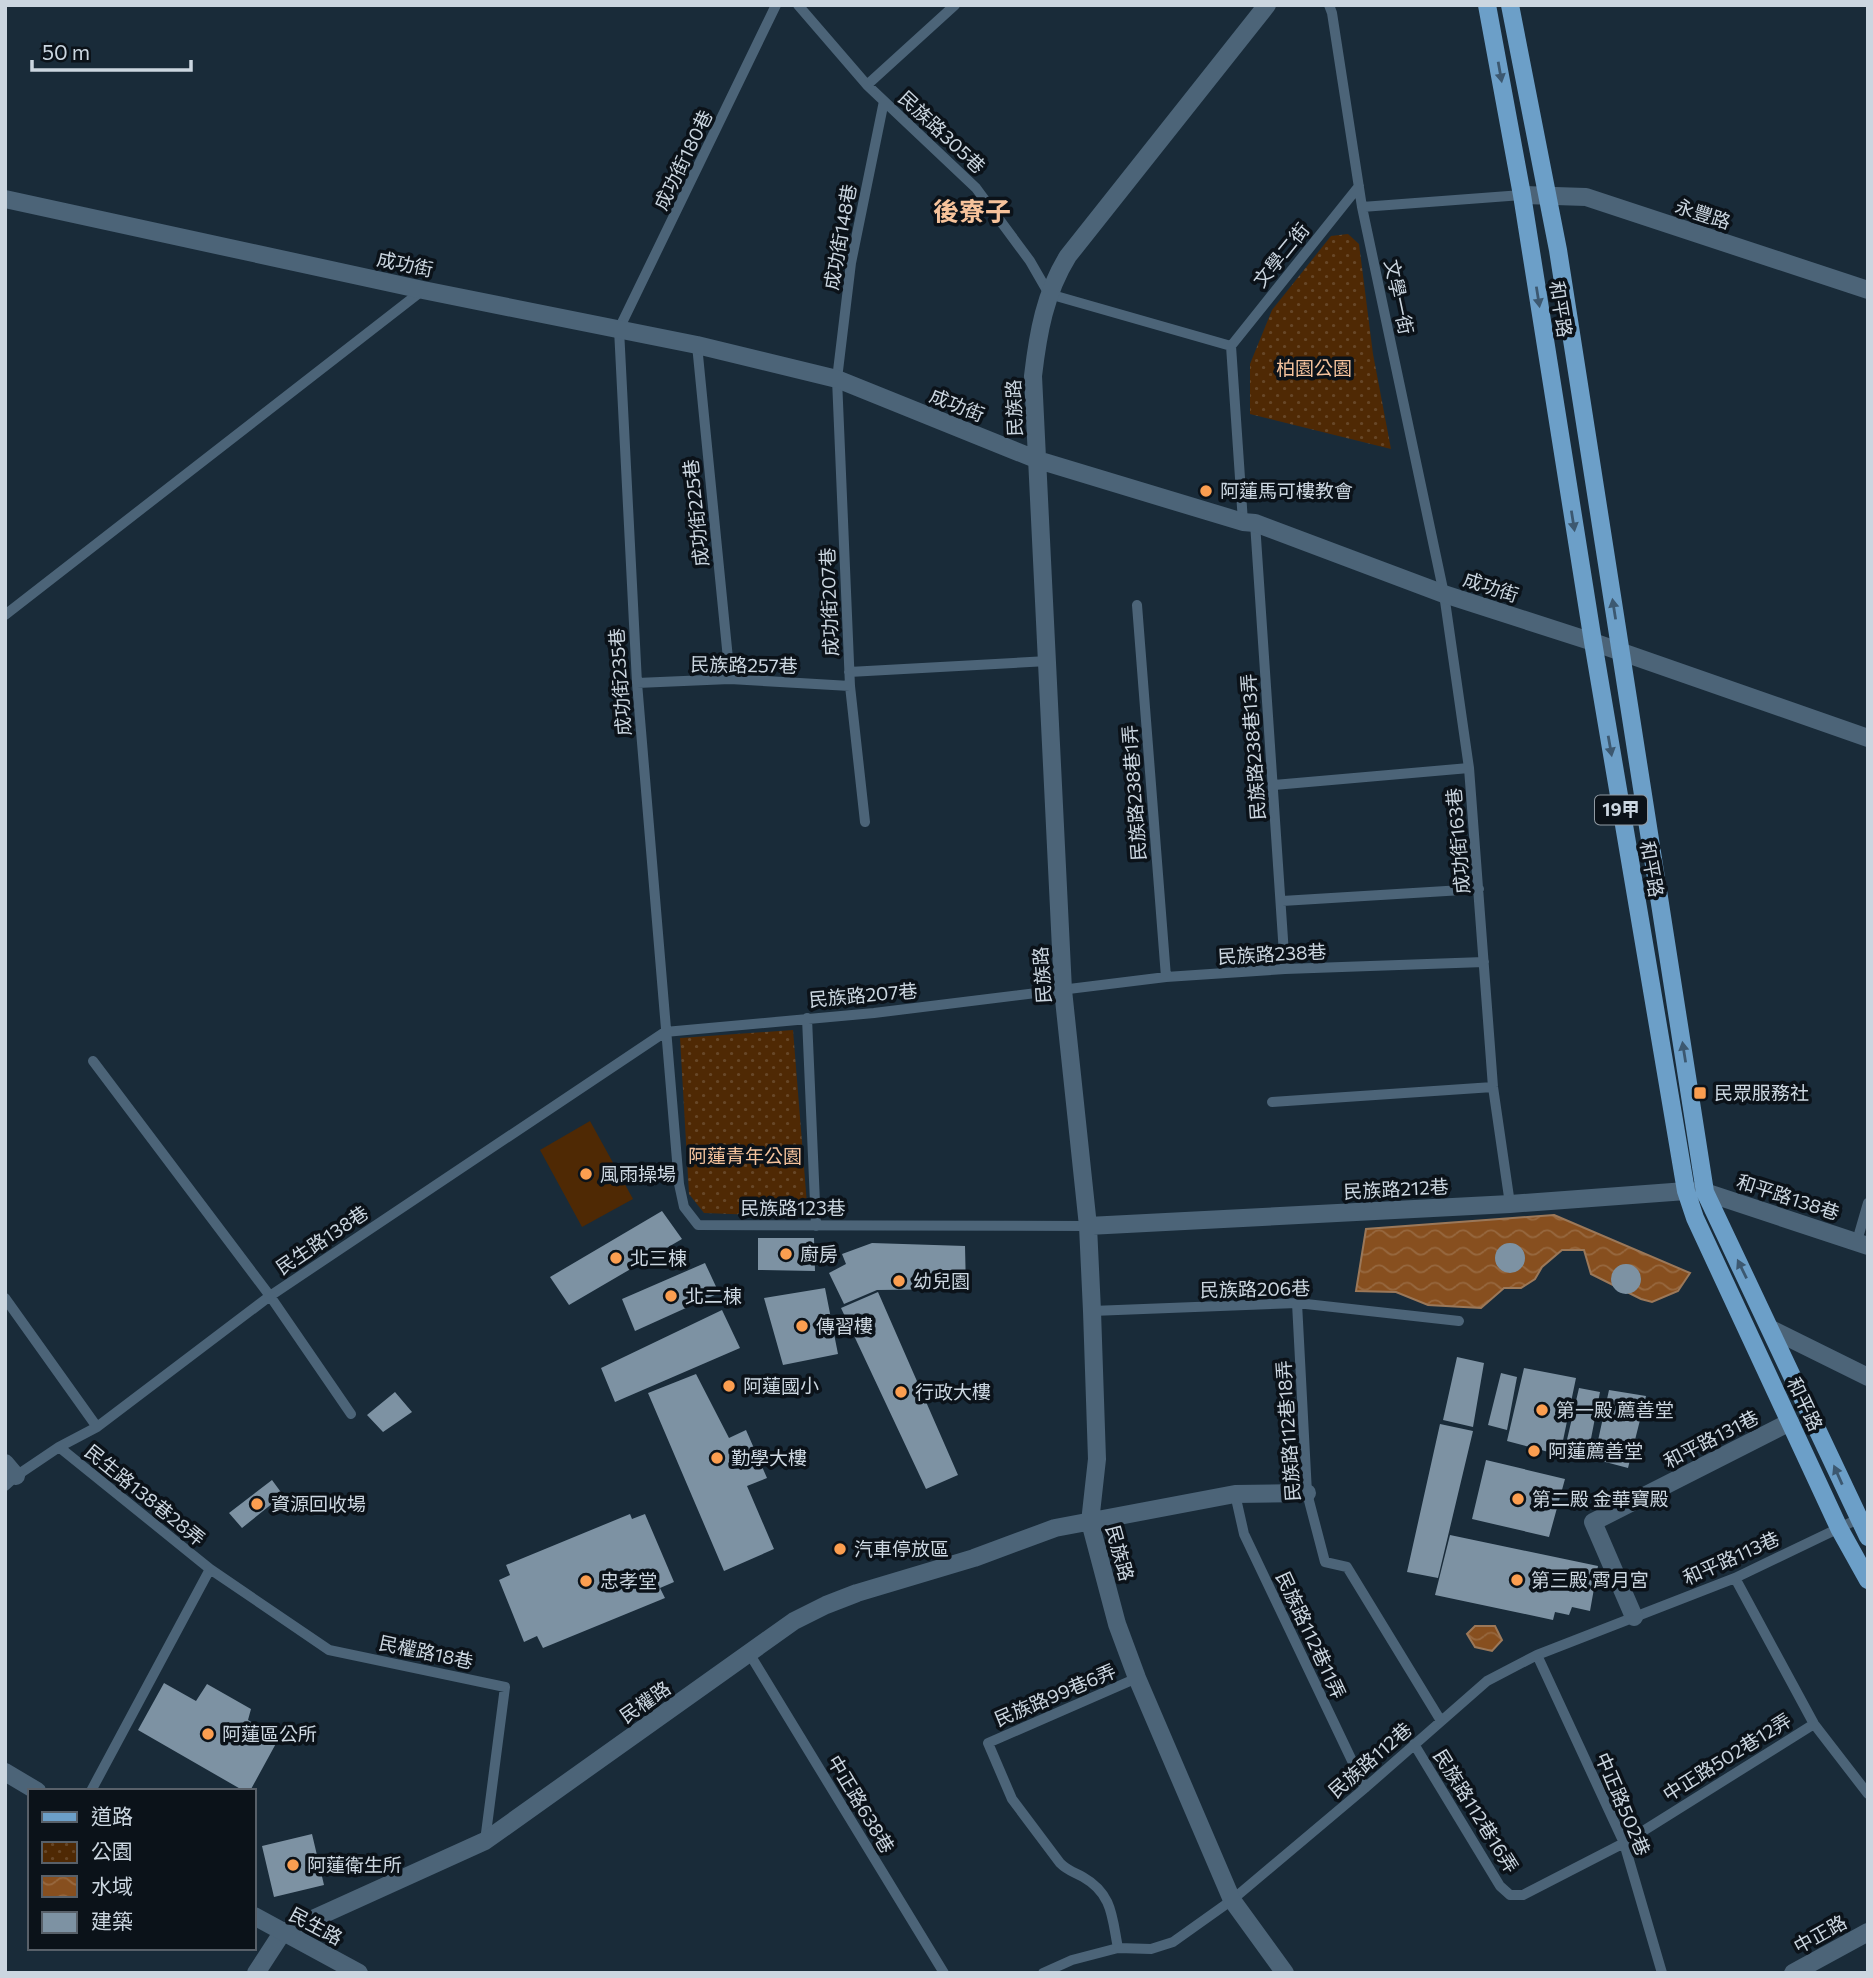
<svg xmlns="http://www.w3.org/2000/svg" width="1873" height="1978" font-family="Commissioner,'Noto Sans TC',sans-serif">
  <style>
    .grass { fill: #4f2904 }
    .park { fill: url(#park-dots) }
    .water { fill: url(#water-waves); stroke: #9b7859; stroke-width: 2 }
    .building { fill: #7d92a3 }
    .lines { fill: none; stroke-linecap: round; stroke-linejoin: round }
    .service { stroke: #4c6478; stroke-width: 10 }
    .minor { stroke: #4c6478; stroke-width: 18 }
    .tertiary { stroke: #4c6478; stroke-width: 18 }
    .primary { stroke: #6c9fc8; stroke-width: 18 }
    .oneway { fill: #3c5870 }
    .poi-dot { fill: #fb9e50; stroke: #0b1219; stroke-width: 2.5 }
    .labels { text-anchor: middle; stroke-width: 7; stroke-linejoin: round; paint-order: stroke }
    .shield { fill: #0b1219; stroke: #919ba4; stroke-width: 2 }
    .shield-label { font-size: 18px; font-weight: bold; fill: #cbd6e0 }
    .street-label { font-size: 19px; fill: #cbd6e0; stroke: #0b1219 }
    .park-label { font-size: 19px; fill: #f5c39d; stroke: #0b1219 }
    .poi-label { font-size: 19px; fill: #cbd6e0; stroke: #0b1219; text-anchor: start }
    .district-label { font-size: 26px; font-weight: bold; fill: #f7c39b; stroke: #0b1219 }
  </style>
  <defs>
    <pattern id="park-dots" width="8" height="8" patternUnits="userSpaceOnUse" patternTransform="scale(1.75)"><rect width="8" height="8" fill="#4f2904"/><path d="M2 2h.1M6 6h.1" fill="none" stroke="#674728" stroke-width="1.8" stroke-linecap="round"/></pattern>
    <pattern id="water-waves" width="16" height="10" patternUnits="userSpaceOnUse" patternTransform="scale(1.75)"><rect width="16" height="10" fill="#874f1f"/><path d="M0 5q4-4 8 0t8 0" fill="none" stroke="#97683f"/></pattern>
  </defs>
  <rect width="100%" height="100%" fill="#192b39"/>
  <path class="grass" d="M 590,1121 L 633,1199 L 582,1227 L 540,1150 Z"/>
  <path class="park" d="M 1348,234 L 1359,244 L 1373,354 L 1391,449 L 1250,414 L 1250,364 L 1272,310 L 1331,236 Z
    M 793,1030 L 808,1217 L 704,1213 L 689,1194 L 680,1038 Z"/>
  <path class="water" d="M 1554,1215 L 1690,1273 L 1678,1291 L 1652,1302 L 1641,1299 L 1591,1274 L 1584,1250 L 1562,1250 L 1542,1267 L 1535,1279 L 1521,1288 L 1504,1288 L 1481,1308 L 1428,1305 L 1396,1292 L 1356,1291 L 1366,1229 Z
    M 1475,1626 L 1495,1626 L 1502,1640 L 1492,1651 L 1475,1647 L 1467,1634 Z"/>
  <path class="building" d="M 662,1211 L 682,1239 L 569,1305 L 550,1277 Z
    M 758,1238 L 814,1238 L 815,1271 L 758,1270 Z
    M 872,1243 L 965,1246 L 966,1289 L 877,1290 L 844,1304 L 829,1273 L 846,1264 L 842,1254 Z
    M1495 1258a15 15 0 1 1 30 0a15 15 0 1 1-30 0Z
    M 705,1263 L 719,1293 L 635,1331 L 622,1299 Z
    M1611 1279a15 15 0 1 1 30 0a15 15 0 1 1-30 0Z
    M 825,1288 L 838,1354 L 783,1365 L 764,1298 Z
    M 878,1292 L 958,1475 L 926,1489 L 841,1308 Z
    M 722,1310 L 740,1348 L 615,1402 L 601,1368 Z
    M 1457,1357 L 1484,1363 L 1473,1427 L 1443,1420 Z
    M 1524,1368 L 1576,1378 L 1560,1455 L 1507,1441 Z
    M 1501,1373 L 1517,1377 L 1507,1430 L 1488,1425 Z
    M 696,1374 L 729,1438 L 746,1430 L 767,1478 L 747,1486 L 774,1549 L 724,1571 L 648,1393 Z
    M 1579,1388 L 1600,1392 L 1589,1449 L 1566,1444 Z
    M 1609,1390 L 1646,1396 L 1628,1468 L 1594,1459 Z
    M 395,1392 L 412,1412 L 383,1432 L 367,1415 Z
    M 1440,1424 L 1473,1431 L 1438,1578 L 1407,1572 Z
    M 1486,1460 L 1565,1479 L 1549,1537 L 1472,1519 Z
    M 272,1480 L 283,1495 L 242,1528 L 229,1513 Z
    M 630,1514 L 632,1519 L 645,1514 L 674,1582 L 660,1588 L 665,1598 L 543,1648 L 537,1636 L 524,1642 L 499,1580 L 510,1575 L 506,1565 Z
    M 1450,1535 L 1598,1566 L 1590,1611 L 1572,1607 L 1569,1615 L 1555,1612 L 1553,1620 L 1435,1595 Z
    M 164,1683 L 196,1701 L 207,1684 L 251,1709 L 248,1720 L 279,1738 L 250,1791 L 244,1791 L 138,1730 Z
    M 312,1834 L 324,1885 L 274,1897 L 262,1846 Z"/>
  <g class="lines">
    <path class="service" d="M 776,5 L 619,329 L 637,683 L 679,1184 L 684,1207 L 698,1225 L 1088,1226
      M 798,5 L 867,85 L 976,188 L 1030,261 L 1049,294 L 1231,346 L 1243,522
      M 1329,5 L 1332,13 L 1362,207 L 1444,594 L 1469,768 L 1493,1087 L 1510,1204
      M 867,85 L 955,5
      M 1362,207 L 1522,195
      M 697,345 L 730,679
      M 1231,346 L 1359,186
      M 1255,523 L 1285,969
      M 1137,605 L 1166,977
      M 5,615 L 423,290
      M 849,672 L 1048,661
      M 637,683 L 730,679 L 850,686
      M 1274,785 L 1469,768
      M 865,822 L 850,686 L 837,379 L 851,263 L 884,101
      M 1282,901 L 1479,889
      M 807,1018 L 816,1226
      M 93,1061 L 270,1296 L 351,1414
      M 1272,1102 L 1493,1087
      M 1857,1241 L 1868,1203
      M 5,1298 L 97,1427
      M 1297,1303 L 1307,1493 L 1325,1562 L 1347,1567 L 1441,1721
      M 1092,1311 L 1297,1303 L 1459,1321
      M 59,1447 L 210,1569 L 329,1650 L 505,1687 L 485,1841
      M 5,1486 L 16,1476 L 59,1447 L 97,1427 L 270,1296 L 665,1032 L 874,1013 L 1166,977 L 1285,969 L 1484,962
      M 1235,1494 L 1244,1534 L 1365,1788
      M 1735,1578 L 1814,1724 L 1868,1794
      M 749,1653 L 944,1973
      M 1537,1655 L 1624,1843 L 1662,1973
      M 1414,1744 L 1500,1886 L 1510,1895 L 1523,1895 L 1624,1843 L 1814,1724
      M 91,1791 L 210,1569
      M 1118,1948 C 1112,1918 1113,1894 1083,1877 C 1074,1872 1068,1871 1060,1863 L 1012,1799 L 988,1743 L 1137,1678
      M 1043,1973 L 1072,1960 L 1118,1948 L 1151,1949 L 1173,1942 L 1232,1900 L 1365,1788 L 1487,1681 L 1537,1655 L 1735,1578 L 1858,1519"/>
    <path class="minor" d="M 1267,5 L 1068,256 C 1045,293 1038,333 1033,376 L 1063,990 L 1088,1226 L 1092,1311 L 1097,1459 L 1090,1522 L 1117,1624 L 1137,1678 L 1232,1900 L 1285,1973
      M 1522,195 L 1586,197 L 1868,290
      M 5,199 L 423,290 L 697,345 L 837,379 L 1038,460 L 1243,522 L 1255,523 L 1444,594 L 1593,642 L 1868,738
      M 1088,1226 L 1510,1204 L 1686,1191 L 1705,1192 L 1868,1246
      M 1771,1329 L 1868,1377
      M 5,1463 L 16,1476
      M 1634,1617 L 1593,1522 L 1790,1422
      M 256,1973 L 282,1933 L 485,1841 L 794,1621 L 826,1605 L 857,1593 L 974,1558 L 1055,1528 L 1235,1494 L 1307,1493"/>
    <path class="tertiary" d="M 5,1772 L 37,1791
      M 254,1916 L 359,1973
      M 1793,1973 L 1868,1932"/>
    <path class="primary" d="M 1487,5 L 1522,195 L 1593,642 L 1686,1191 L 1695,1218 L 1839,1528 L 1868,1580
      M 1510,5 L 1558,250 L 1705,1192 L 1868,1537"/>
  </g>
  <defs><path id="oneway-solid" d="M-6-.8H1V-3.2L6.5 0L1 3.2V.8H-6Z" transform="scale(1.75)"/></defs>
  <g class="oneway">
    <use href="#oneway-solid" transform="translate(1500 72) rotate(80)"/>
    <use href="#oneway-solid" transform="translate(1538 297) rotate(81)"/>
    <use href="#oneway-solid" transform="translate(1573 521) rotate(81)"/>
    <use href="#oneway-solid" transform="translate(1614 609) rotate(-99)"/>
    <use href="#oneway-solid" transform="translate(1610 746) rotate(80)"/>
    <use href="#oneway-solid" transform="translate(1684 1052) rotate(-99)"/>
    <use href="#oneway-solid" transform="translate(1742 1269) rotate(-116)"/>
    <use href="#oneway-solid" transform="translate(1838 1475) rotate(-114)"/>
  </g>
  <g class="poi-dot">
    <circle cx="1206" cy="491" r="7"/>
    <rect x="1693" y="1086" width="14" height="14" rx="3.5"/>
    <circle cx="586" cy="1174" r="7"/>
    <circle cx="786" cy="1254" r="7"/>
    <circle cx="616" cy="1258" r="7"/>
    <circle cx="899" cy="1281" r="7"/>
    <circle cx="671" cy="1296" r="7"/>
    <circle cx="802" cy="1326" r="7"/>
    <circle cx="729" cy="1386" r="7"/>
    <circle cx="901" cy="1392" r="7"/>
    <circle cx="1542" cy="1410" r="7"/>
    <circle cx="1534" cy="1451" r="7"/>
    <circle cx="717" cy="1458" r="7"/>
    <circle cx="1518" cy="1499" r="7"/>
    <circle cx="257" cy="1504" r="7"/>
    <circle cx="840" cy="1549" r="7"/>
    <circle cx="1517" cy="1580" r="7"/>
    <circle cx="586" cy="1581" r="7"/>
    <circle cx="208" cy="1734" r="7"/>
    <circle cx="293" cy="1865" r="7"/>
  </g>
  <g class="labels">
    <rect class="shield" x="1595" y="795.5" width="52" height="29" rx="5"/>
    <g class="shield-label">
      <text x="1621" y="816">19甲</text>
    </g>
    <g class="street-label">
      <text transform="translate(942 132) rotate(43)" y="7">民族路305巷</text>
      <text transform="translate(683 160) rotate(-64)" y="7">成功街180巷</text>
      <text transform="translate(1703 214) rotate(18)" y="7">永豐路</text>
      <text transform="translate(840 237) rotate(-80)" y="7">成功街148巷</text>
      <text transform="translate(1281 255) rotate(-51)" y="7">文學二街</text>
      <text transform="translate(405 264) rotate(12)" y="7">成功街</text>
      <text transform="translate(1399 297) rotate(78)" y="7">文學一街</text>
      <text transform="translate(1561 309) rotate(81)" y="7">和平路</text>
      <text transform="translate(957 405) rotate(22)" y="7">成功街</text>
      <text transform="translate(1014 408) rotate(-92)" y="7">民族路</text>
      <text transform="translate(696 513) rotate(-96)" y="7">成功街225巷</text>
      <text transform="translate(1491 587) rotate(18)" y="7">成功街</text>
      <text transform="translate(829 602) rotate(-92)" y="7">成功街207巷</text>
      <text transform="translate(744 665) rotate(1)" y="7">民族路257巷</text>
      <text transform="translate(620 682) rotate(-94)" y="7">成功街235巷</text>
      <text transform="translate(1253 747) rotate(-94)" y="7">民族路238巷13弄</text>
      <text transform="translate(1134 793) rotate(-94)" y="7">民族路238巷1弄</text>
      <text transform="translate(1458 841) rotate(-95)" y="7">成功街163巷</text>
      <text transform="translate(1652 869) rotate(80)" y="7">和平路</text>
      <text transform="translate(1272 954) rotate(-3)" y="7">民族路238巷</text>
      <text transform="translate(1042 975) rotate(-94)" y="7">民族路</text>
      <text transform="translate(863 995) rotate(-5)" y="7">民族路207巷</text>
      <text transform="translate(1396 1189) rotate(-3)" y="7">民族路212巷</text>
      <text transform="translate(1788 1197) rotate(18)" y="7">和平路138巷</text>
      <text x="793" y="1215">民族路123巷</text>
      <text transform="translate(322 1240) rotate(-34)" y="7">民生路138巷</text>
      <text transform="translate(1255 1289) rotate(-1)" y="7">民族路206巷</text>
      <text transform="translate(1805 1404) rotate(65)" y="7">和平路</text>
      <text transform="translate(1288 1431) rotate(-94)" y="7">民族路112巷18弄</text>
      <text transform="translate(1711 1439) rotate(-27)" y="7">和平路131巷</text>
      <text transform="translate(145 1495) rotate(39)" y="7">民生路138巷28弄</text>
      <text transform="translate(1120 1553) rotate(75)" y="7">民族路</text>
      <text transform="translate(1731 1558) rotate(-24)" y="7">和平路113巷</text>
      <text transform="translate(1311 1635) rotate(65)" y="7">民族路112巷11弄</text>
      <text transform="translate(426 1652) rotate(12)" y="7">民權路18巷</text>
      <text transform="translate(1055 1695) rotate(-23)" y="7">民族路99巷6弄</text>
      <text transform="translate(645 1702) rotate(-35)" y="7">民權路</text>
      <text transform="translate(1727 1757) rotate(-32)" y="7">中正路502巷12弄</text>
      <text transform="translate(1370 1760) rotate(-41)" y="7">民族路112巷</text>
      <text transform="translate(861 1804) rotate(59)" y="7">中正路638巷</text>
      <text transform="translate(1623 1804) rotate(67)" y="7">中正路502巷</text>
      <text transform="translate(1476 1811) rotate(58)" y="7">民族路112巷16弄</text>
      <text transform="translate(316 1926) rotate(28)" y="7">民生路</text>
      <text transform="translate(1820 1934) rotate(-29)" y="7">中正路</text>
    </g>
    <g class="park-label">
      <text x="1314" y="375">柏園公園</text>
      <text x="745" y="1163">阿蓮青年公園</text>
    </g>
    <g class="poi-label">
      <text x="1220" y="498">阿蓮馬可樓教會</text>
      <text x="1714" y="1100">民眾服務社</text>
      <text x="600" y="1181">風雨操場</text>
      <text x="800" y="1261">廚房</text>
      <text x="630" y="1265">北三棟</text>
      <text x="913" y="1288">幼兒園</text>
      <text x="685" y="1303">北二棟</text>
      <text x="816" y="1333">傳習樓</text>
      <text x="743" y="1393">阿蓮國小</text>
      <text x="915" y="1399">行政大樓</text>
      <text x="1556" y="1417">第一殿 薦善堂</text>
      <text x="1548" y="1458">阿蓮薦善堂</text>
      <text x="731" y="1465">勤學大樓</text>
      <text x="1532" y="1506">第二殿 金華寶殿</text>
      <text x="271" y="1511">資源回收場</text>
      <text x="854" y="1556">汽車停放區</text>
      <text x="1531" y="1587">第三殿 霄月宮</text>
      <text x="600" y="1588">忠孝堂</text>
      <text x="222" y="1741">阿蓮區公所</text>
      <text x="307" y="1872">阿蓮衛生所</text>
    </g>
    <g class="district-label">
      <text x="972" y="221">後寮子</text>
    </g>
  </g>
  <rect width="1873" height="1978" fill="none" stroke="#cbd6e0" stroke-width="14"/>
  <rect x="28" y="1789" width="228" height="161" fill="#0b1219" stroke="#586069" stroke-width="2"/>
  <rect x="42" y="1812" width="35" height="10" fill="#6c9fc8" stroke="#586069" stroke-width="2"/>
  <text x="91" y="1824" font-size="21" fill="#cbd6e0">道路</text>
  <rect x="42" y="1842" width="35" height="21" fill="url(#park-dots)" stroke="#586069" stroke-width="2"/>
  <text x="91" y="1859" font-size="21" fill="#cbd6e0">公園</text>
  <rect x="42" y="1876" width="35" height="21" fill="url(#water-waves)" stroke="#586069" stroke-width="2"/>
  <text x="91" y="1894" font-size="21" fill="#cbd6e0">水域</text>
  <rect x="42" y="1912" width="35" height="21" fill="#7d92a3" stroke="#586069" stroke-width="2"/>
  <text x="91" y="1929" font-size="21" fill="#cbd6e0">建築</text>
  <path d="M32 60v10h159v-10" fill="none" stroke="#cbd6e0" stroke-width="3.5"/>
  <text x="42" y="60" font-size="21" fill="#cbd6e0" stroke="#0b1219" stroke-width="5" paint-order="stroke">50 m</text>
</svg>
